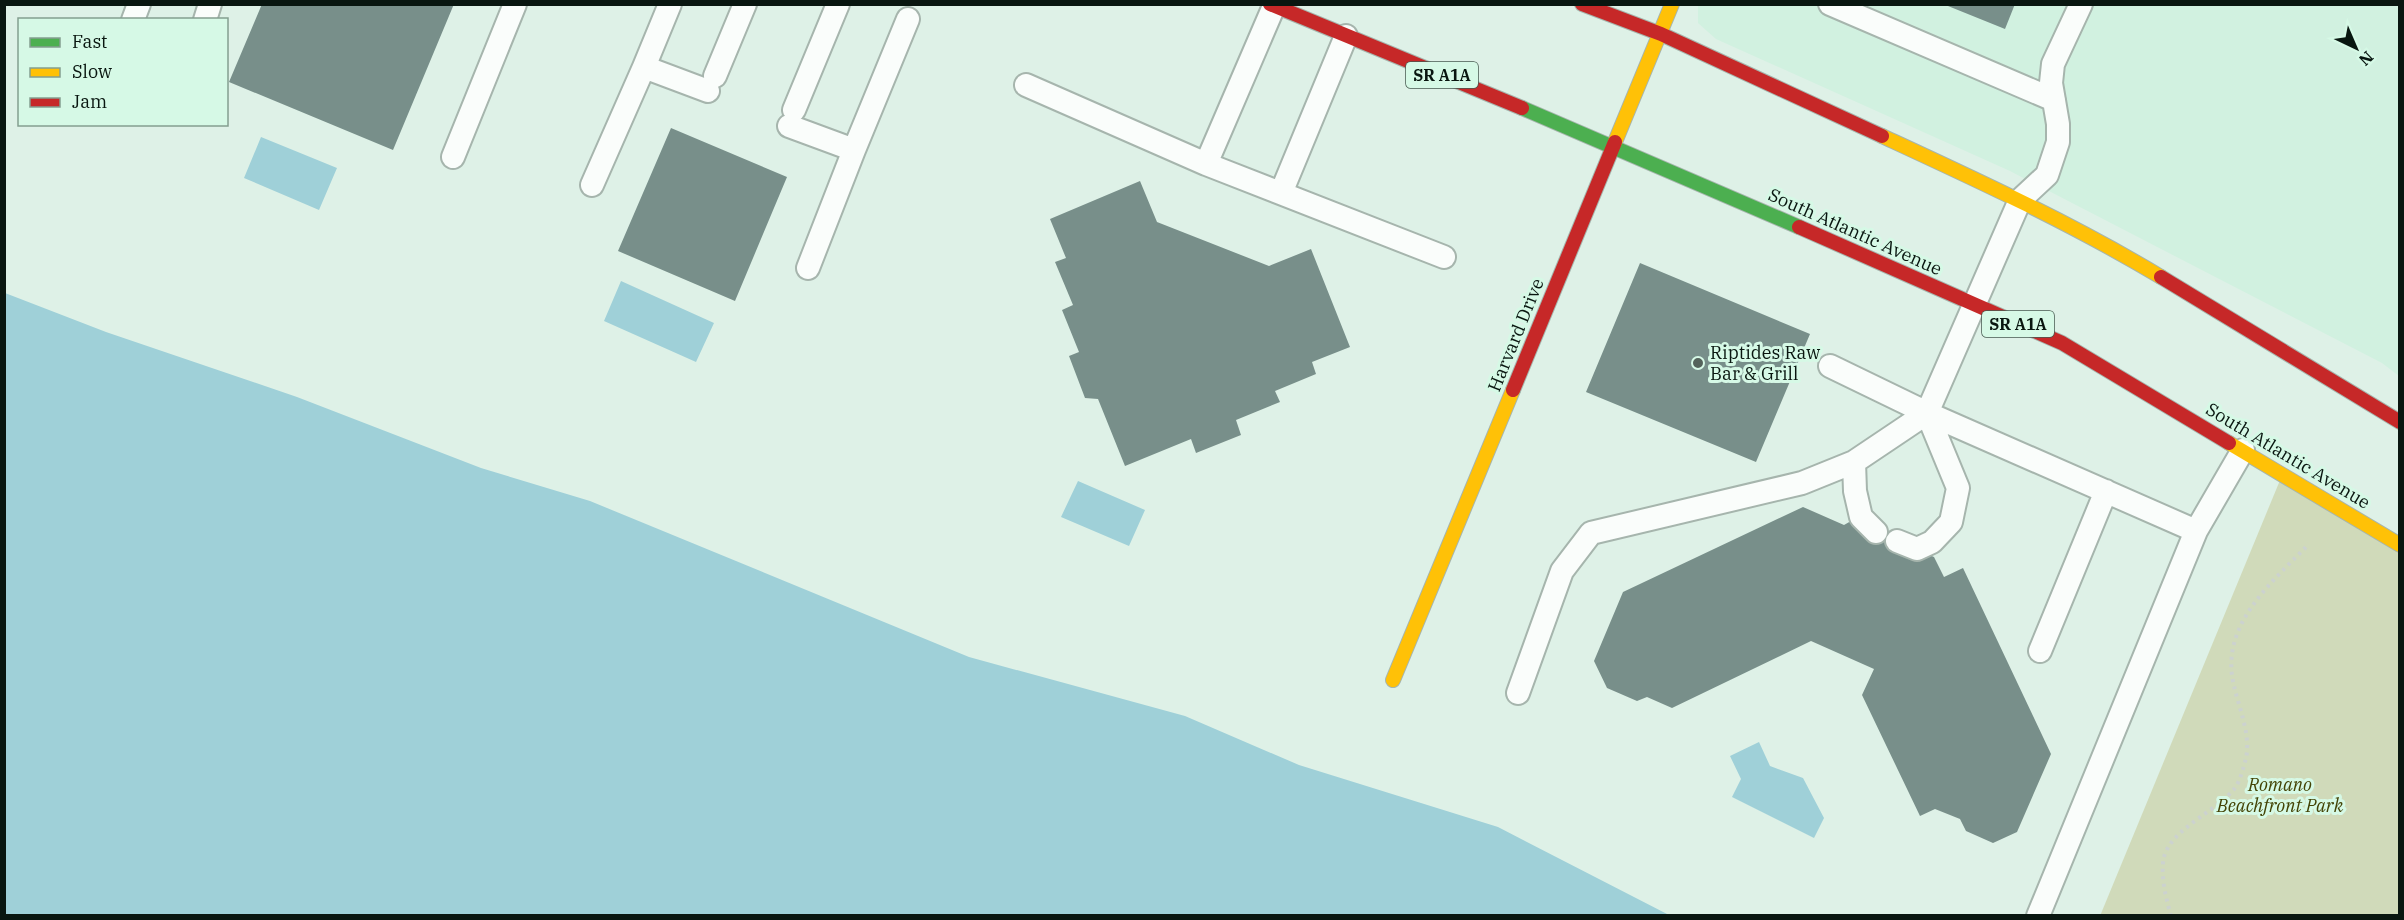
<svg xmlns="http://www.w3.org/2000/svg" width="2404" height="920" font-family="'IBM Plex Serif',serif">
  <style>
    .built { fill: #d1f1e0 }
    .green { fill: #d0daba }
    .water { fill: #9fd0d8 }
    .building { fill: #788f8a }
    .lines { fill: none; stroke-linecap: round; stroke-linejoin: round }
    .lane-casing { stroke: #a6b5ad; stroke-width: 26 }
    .fast-casing { stroke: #a6b5ad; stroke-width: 16 }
    .slow-casing { stroke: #a6b5ad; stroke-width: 16 }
    .jam-casing { stroke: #a6b5ad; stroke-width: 16 }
    .path { stroke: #ccd2cf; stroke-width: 4; stroke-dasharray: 3 4.5; stroke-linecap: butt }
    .lane { stroke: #fafdfb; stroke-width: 22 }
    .fast { stroke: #4caf50; stroke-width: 14 }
    .slow { stroke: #ffc107; stroke-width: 14 }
    .jam { stroke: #c62828; stroke-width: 14 }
    .poi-dot { fill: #54635b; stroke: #d6f9e6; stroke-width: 2 }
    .labels { text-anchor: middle; stroke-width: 6; stroke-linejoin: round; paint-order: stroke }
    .shield { fill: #d6f9e6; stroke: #465a50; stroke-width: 1.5 }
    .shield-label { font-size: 16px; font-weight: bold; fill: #091610 }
    .street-label { font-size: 18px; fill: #091610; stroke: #d6f9e6 }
    .poi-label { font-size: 18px; fill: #091610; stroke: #d6f9e6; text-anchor: start }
    .park-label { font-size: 18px; font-style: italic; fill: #434305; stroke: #d6f9e6 }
  </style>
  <rect width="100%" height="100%" fill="#def1e7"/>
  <path class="built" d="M 2396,4 L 2399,6 L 2399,376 L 2382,363 L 2010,171 L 1716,39 L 1698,23 L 1698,5 Z"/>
  <path class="green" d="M 2283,473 L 2399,545 L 2399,915 L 2100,916 Z"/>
  <path class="water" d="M 261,137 L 337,168 L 319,210 L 244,178 Z
    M 621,281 L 714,323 L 696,362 L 604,321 Z
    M 5,293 L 106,332 L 297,397 L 481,468 L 590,501 L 969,657 L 1185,716 L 1299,765 L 1498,827 L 1669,915 L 5,915 Z
    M 1078,481 L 1145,510 L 1129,546 L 1061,517 Z
    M 1759,742 L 1770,766 L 1803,778 L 1824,818 L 1814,838 L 1732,797 L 1741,779 L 1730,756 Z"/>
  <path class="building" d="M 262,4 L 454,4 L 393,150 L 229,82 Z
    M 1943,4 L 2015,4 L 2005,29 Z
    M 671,128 L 787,177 L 735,301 L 618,251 Z
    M 1140,181 L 1157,222 L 1269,266 L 1311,249 L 1350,347 L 1312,362 L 1316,374 L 1275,391 L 1280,402 L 1236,420 L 1241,435 L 1196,453 L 1191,439 L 1125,466 L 1098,399 L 1085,398 L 1069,356 L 1079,352 L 1062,310 L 1073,305 L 1055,262 L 1066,258 L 1050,219 Z
    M 1640,263 L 1810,334 L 1756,462 L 1586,392 Z
    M 1803,507 L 1844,525 L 1851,521 L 1934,557 L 1944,577 L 1963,568 L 2051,754 L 2017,832 L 1993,843 L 1966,831 L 1960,819 L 1935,809 L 1920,816 L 1862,695 L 1874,669 L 1811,641 L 1672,708 L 1647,697 L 1637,701 L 1607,688 L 1594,661 L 1623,592 Z"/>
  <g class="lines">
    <g class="lane-casing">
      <path id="lane" d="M 1830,4 L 2054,100
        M 133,20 L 139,4
        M 205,20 L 210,4
        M 644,67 L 670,4
        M 715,76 L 745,4
        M 1026,85 L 1206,164 L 1274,6
        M 794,110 L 838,4
        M 789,126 L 854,150 L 808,268
        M 854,150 L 908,19
        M 453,157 L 515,4
        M 1206,164 L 1444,257
        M 592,185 L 644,67 L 708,91
        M 1281,193 L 1346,36
        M 1830,366 L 1927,413 L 1958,488 L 1951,522 L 1932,542 L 1917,549 L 1897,541
        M 1854,462 L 1855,491 L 1861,517 L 1876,532
        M 2196,531 L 2243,450
        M 2040,651 L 2106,491
        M 1518,693 L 1562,571 L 1591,533 L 1802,483 L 1854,462 L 1927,413
        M 2038,916 L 2196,531 L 1927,413 L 2020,200 L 2047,175 L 2058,142 L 2058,124 L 2051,83 L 2053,64 L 2081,4"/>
    </g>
    <g class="fast-casing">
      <path id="fast" d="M 1522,108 L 1799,227"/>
    </g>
    <g class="slow-casing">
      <path id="slow" d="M 1882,136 C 1977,180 2071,223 2161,277
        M 1615,142 L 1672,4
        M 2229,443 L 2400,545
        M 1393,680 L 1513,390"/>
    </g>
    <g class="jam-casing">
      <path id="jam" d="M 1270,4 L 1522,108
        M 1582,4 L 1661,34 L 1882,136
        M 1799,227 L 2062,343 L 2229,443
        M 2161,277 L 2400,422
        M 1513,390 L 1615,142"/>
    </g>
    <path class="path" d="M 2171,916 C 2166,899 2160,874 2164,857 C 2171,829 2217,811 2235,788 C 2240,781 2244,766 2246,758 C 2251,735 2239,708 2234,686 C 2219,626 2270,584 2308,545"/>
    <use href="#lane" class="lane"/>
    <use href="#fast" class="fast"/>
    <use href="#slow" class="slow"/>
    <use href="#jam" class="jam"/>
  </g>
  <circle class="poi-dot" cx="1698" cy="363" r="6"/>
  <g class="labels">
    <g class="shield">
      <rect x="1406" y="62" width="72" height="26" rx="4.5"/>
      <rect x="1982" y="311" width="72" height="26" rx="4.5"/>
    </g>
    <g class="shield-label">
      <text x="1442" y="81">SR A1A</text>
      <text x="2018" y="330">SR A1A</text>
    </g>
    <g class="street-label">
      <text transform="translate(1855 232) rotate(24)" y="6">South Atlantic Avenue</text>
      <text transform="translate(1516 335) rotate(-68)" y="6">Harvard Drive</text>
      <text transform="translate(2288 456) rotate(31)" y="6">South Atlantic Avenue</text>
    </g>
    <g class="poi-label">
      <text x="1710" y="359">Riptides Raw<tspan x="1710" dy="21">Bar &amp; Grill</tspan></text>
    </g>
    <g class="park-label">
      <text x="2280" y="791">Romano<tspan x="2280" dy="21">Beachfront Park</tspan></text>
    </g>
  </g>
  <rect width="2404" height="920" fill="none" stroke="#091610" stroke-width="12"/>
  <rect x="18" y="18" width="210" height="108" fill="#d6f9e6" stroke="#849e90" stroke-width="1.5"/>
  <rect x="30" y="38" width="30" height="9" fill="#4caf50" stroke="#849e90" stroke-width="1.5"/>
  <text x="72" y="48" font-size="18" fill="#091610">Fast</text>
  <rect x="30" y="68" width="30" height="9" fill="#ffc107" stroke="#849e90" stroke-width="1.5"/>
  <text x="72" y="78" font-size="18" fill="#091610">Slow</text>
  <rect x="30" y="98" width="30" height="9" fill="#c62828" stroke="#849e90" stroke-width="1.5"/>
  <text x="72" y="108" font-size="18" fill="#091610">Jam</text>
  <g transform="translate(2356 48) rotate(136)" stroke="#d6f9e6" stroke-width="4.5" paint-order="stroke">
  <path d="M0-4.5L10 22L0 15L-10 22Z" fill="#091610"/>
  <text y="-9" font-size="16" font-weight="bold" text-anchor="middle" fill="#091610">N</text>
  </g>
</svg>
